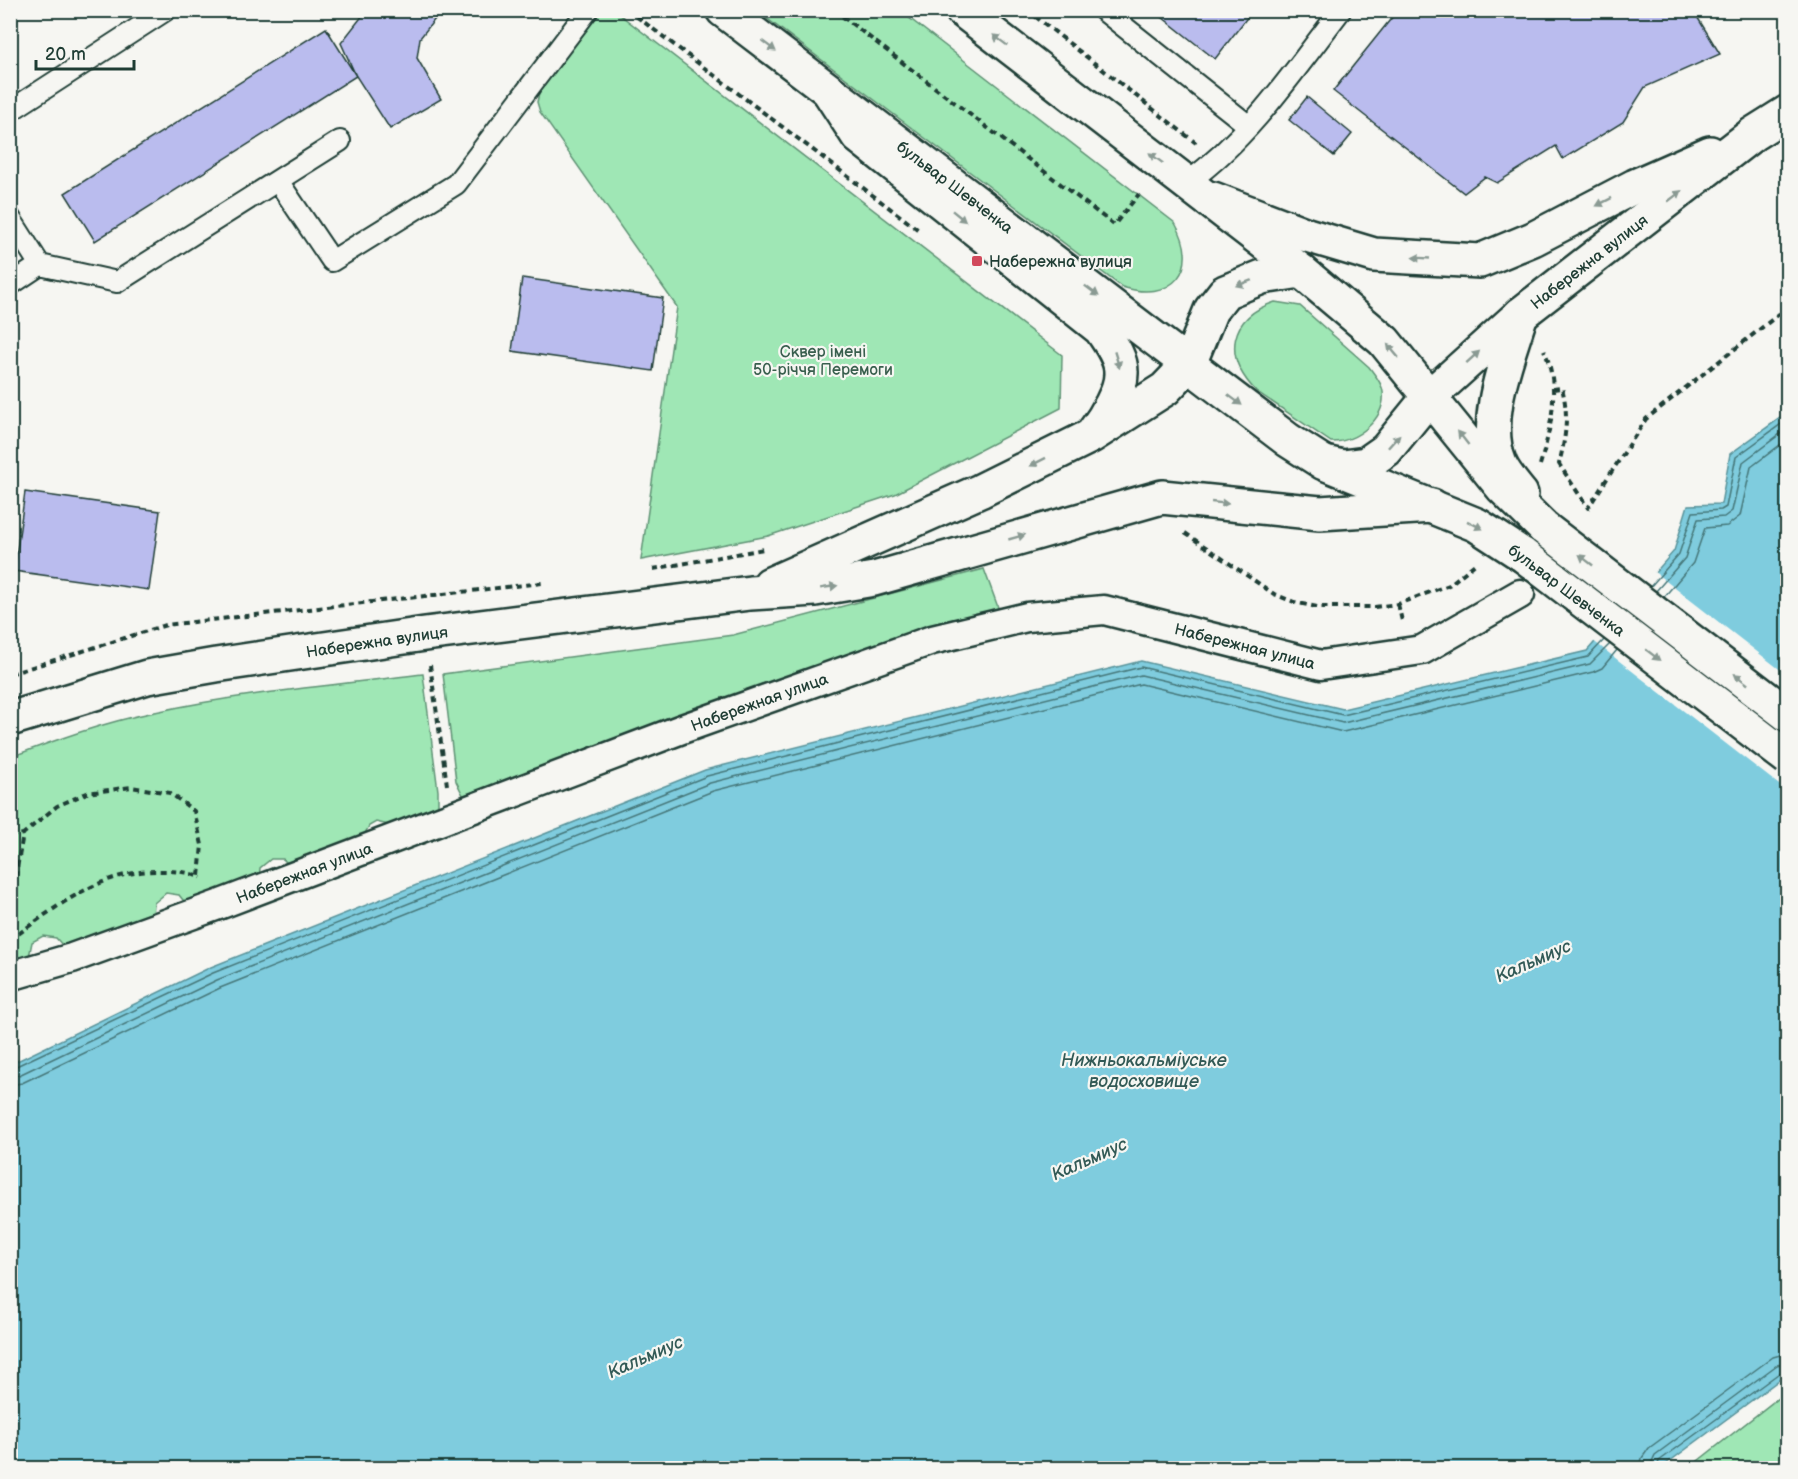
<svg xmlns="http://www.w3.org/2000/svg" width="1798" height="1479" font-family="'Balsamiq Sans',sans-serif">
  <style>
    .green { fill: #9fe7b5; stroke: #5f9274; stroke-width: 1.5 }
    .water { fill: #7fccde; stroke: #59939a; stroke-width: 1.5 }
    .pier { fill: #f6f6f2 }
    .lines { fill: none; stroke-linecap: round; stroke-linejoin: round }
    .shore { stroke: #457678; stroke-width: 1.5 }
    .building { fill: #babcee; stroke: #1f3d34; stroke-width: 1.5 }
    .service-casing { stroke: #1f3d34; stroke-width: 24 }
    .pedestrian-casing { stroke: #1f3d34; stroke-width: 33 }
    .tertiary-casing { stroke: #1f3d34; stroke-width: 38 }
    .secondary-casing { stroke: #1f3d34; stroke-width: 38 }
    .path { stroke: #1f3d34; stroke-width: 4; stroke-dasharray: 6 4.5; stroke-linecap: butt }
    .service { stroke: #f6f6f2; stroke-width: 20 }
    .pedestrian { stroke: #f6f6f2; stroke-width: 28 }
    .tertiary { stroke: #f6f6f2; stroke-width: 33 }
    .secondary { stroke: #f6f6f2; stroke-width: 33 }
    .secondary-bridge-casing { stroke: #1f3d34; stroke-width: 38; stroke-linecap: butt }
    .secondary-bridge { stroke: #f6f6f2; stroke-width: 33 }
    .oneway { fill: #8a9a93 }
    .poi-dot { fill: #d1495b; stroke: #f6f6f2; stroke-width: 2 }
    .labels { text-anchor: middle; stroke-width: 4.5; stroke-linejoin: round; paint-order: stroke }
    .street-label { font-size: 16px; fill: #1f3d34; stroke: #f6f6f2 }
    .poi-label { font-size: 16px; fill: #1f3d34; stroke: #f6f6f2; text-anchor: start }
    .park-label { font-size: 16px; fill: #395f4e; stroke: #f6f6f2 }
    .water-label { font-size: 18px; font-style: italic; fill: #325a56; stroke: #f6f6f2 }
  </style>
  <rect width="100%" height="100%" fill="#f6f6f2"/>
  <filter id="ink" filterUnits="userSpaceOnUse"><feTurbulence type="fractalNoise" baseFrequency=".0167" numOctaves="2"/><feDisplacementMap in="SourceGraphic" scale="12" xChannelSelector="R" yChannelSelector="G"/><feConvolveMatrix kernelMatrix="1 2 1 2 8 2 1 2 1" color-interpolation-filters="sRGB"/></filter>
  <g filter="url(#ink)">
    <path class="green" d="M 601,11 L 615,11 L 1062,355 L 1061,408 L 895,494 L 768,536 L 641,560 L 677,307 L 540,112 L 537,102 L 540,89 Z
      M 757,11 L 900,11 L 1175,223 C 1202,270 1172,303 1122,287 Z
      M 1275,302 L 1300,306 L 1369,367 C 1374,374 1382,382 1383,392 C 1386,419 1356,443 1331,442 L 1256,391 C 1222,356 1229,317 1275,302 Z
      M 984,569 L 999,610 L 465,799 L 456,781 L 443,674 L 733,635 Z
      M 423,674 L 438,791 L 438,804 L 434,812 L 393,826 L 376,822 L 369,826 L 363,837 L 292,868 L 283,859 L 271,859 L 260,868 L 259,880 L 187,905 L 179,895 L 166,893 L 154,903 L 153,917 L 64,947 L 56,938 L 43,936 L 32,942 L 29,957 L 11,961 L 11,757 C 58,739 105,722 155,712 C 243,693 333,685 423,674 Z
      M 1787,1391 L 1787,1468 L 1689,1468 Z"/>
    <path class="water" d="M 1787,413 L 1787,1374 L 1662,1467 L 11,1468 L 11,1064 L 211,967 L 705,770 L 1141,661 L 1343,709 L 1587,651 L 1674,551 L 1688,505 L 1721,504 L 1730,454 Z"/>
    <path class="pier" d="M 1653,571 L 1787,675 L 1787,791 L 1592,640 Z"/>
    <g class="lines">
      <path class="shore" d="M 1650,587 L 1679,554 L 1693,512 L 1721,510 L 1726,507 L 1736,457 L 1788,419
        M 1656,591 L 1685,558 L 1698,519 L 1724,517 L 1732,511 L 1743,462 L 1788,428
        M 1664,597 L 1693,563 L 1705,528 L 1727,526 L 1740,516 L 1751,467 L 1788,439
        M 10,1069 L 213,973 L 707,776 L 1141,667 L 1343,715 L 1588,657 L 1604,640
        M 10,1076 L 19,1075 L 217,980 L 710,783 L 1141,675 L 1343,723 L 1590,664 L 1610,644
        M 10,1085 L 22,1083 L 220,988 L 713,791 L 1141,684 L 1343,732 L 1593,672 L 1602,668 L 1617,650
        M 1640,1468 L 1642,1458 L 1649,1448 L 1773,1357 L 1788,1353
        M 1649,1468 L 1655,1455 L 1777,1365 L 1788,1362
        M 1657,1468 L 1659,1461 L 1782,1371 L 1788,1369"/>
    </g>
    <path class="building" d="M 367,10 L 442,10 L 420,38 L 417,58 L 441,99 L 390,129 L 356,76 L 341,43 Z
      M 1153,10 L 1253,10 L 1215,59 Z
      M 1398,10 L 1693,10 L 1720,54 L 1645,87 L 1623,122 L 1563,159 L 1556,146 L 1497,183 L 1485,177 L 1464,193 L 1333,91 Z
      M 326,28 L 356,76 L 95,241 L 65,193 Z
      M 1307,97 L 1352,134 L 1334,156 L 1289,120 Z
      M 522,278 L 663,298 L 653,371 L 512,351 Z
      M 25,492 L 160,511 L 149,590 L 14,571 Z"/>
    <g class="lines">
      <g class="service-casing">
        <path id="service" d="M 1103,10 L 1249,126
          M 10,111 L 166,10
          M 278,181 L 332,261 L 456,184 L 588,10
          M 1188,182 C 1250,137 1294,71 1341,10
          M 10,218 L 40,265
          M 10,285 L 40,265 L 117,282 L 340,141"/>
      </g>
      <g class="pedestrian-casing">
        <g id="pedestrian">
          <path id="s1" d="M 10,976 L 72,958 L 221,904 L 682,729 L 932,640 L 1027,617 L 1104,610 L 1321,665 L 1422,650 L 1520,594"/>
        </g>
      </g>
      <g class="tertiary-casing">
        <g id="tertiary">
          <path d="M 830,93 L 858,136 L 1101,329 C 1109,342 1121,356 1121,372 C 1122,390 1105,418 1094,432"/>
          <path d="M 1213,199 L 1307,235 L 1374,255 L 1480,261 L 1533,239 L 1635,186 L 1710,153"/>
          <path id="s2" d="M 1325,463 L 1343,467 L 1366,464 L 1386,450 L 1430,396 L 1521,314 L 1753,134 L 1788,112"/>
          <path d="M 1521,494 C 1514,485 1504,474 1500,464 C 1481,420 1508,357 1521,314"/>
          <path d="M 770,584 L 980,491 L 1091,436 L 1165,389 L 1189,364 L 1211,310 L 1225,292 L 1262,277 L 1301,271"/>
          <path id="s3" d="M 10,719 L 147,677 L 216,665 L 425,634 L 750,593 L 815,589 L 874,579 L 1162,497 L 1320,513 L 1432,506"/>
        </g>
      </g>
      <g class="secondary-casing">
        <g id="secondary">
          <path id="s4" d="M 723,10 L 1288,440 L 1324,463 L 1477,525 L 1523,555"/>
          <path d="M 962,10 L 1301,271 L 1384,341 L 1503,488 L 1544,528"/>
        </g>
      </g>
      <path class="path" d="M 628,10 L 920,231
        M 834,10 L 1114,225 L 1139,194
        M 1027,10 L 1196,143
        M 1553,389 L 1562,388 C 1569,415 1566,436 1559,464 L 1588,508 L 1646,419 L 1788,307
        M 1540,465 C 1551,428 1561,387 1544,350
        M 1185,533 L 1274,594 L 1294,602 L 1317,607 L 1375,607 L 1398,604 L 1449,585 L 1475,564
        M 653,569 L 764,549
        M 1398,604 L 1402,621 L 1405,620
        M 430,665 L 447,785
        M 10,674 L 166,625 L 542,583
        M 10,836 L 23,834
        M 10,908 L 23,834 L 57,806 L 87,793 L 131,787 L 170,793 L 194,811 L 202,845 L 199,876
        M 10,940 C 56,907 101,870 160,871 C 174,871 188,871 201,878"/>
      <use href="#service" class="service"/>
      <use href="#pedestrian" class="pedestrian"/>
      <use href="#tertiary" class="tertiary"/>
      <use href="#secondary" class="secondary"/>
      <g class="secondary-bridge-casing">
        <path id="secondary-bridge" d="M 1544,528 L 1788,715
          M 1523,555 L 1788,758"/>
      </g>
      <use href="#secondary-bridge" class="secondary-bridge"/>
    </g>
    <defs><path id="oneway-solid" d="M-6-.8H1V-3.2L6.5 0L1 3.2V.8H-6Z" transform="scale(1.5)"/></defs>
    <g class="oneway">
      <use href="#oneway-solid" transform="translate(1000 40) rotate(-143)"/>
      <use href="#oneway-solid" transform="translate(769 46) rotate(37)"/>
      <use href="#oneway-solid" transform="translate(1156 158) rotate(-143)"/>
      <use href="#oneway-solid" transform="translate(1675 196) rotate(-38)"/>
      <use href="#oneway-solid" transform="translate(1604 202) rotate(153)"/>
      <use href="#oneway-solid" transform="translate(959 216) rotate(39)"/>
      <use href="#oneway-solid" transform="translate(1421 258) rotate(-177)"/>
      <use href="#oneway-solid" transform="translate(1244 283) rotate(160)"/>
      <use href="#oneway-solid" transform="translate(1092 291) rotate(37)"/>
      <use href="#oneway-solid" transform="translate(1393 351) rotate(-130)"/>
      <use href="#oneway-solid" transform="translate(1473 357) rotate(-42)"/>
      <use href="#oneway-solid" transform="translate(1117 360) rotate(73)"/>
      <use href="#oneway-solid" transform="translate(1235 400) rotate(37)"/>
      <use href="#oneway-solid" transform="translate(1463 438) rotate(-128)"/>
      <use href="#oneway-solid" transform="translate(1394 441) rotate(-48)"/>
      <use href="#oneway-solid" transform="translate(1038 462) rotate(153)"/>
      <use href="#oneway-solid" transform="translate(1220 503) rotate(6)"/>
      <use href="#oneway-solid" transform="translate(1475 525) rotate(27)"/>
      <use href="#oneway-solid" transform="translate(1017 537) rotate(-16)"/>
      <use href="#oneway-solid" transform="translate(1586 560) rotate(-142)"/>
      <use href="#oneway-solid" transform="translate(829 587) rotate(-9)"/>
      <use href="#oneway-solid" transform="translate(1653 655) rotate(38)"/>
      <use href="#oneway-solid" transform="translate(1741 679) rotate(-142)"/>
    </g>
  </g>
  <rect class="poi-dot" x="971" y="255" width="12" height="12" rx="3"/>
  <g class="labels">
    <g class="street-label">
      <text dy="6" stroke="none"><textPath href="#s4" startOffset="292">бульвар Шевченка</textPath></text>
      <text dy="6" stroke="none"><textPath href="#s2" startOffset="344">Набережна вулиця</textPath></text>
      <text transform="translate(1567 590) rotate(37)" y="6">бульвар Шевченка</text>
      <text dy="6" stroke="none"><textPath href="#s3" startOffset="376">Набережна вулиця</textPath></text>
      <text dy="6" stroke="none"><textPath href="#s1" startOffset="1302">Набережная улица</textPath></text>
      <text dy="6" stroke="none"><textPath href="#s1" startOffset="798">Набережная улица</textPath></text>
      <text dy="6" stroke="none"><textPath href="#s1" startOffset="312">Набережная улица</textPath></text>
    </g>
    <g class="poi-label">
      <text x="989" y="267">Набережна вулиця</text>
    </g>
    <g class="park-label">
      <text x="823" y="357">Сквер імені<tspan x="823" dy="18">50-річчя Перемоги</tspan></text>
    </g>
    <g class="water-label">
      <text transform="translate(1533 961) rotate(-24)" y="6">Кальмиус</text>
      <text x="1144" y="1066">Нижньокальміуське<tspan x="1144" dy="21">водосховище</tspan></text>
      <text transform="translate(1089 1159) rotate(-24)" y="6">Кальмиус</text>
      <text transform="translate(645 1357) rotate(-24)" y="6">Кальмиус</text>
    </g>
  </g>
  <rect width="1798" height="1479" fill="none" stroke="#f6f6f2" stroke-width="36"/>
  <rect x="18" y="18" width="1762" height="1443" fill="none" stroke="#1f3d34" stroke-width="2" filter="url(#ink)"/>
  <path d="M36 60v9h98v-9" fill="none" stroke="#1f3d34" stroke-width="3"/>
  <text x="45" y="60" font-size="18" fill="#1f3d34" stroke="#f6f6f2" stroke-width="4.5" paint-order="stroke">20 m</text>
</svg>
